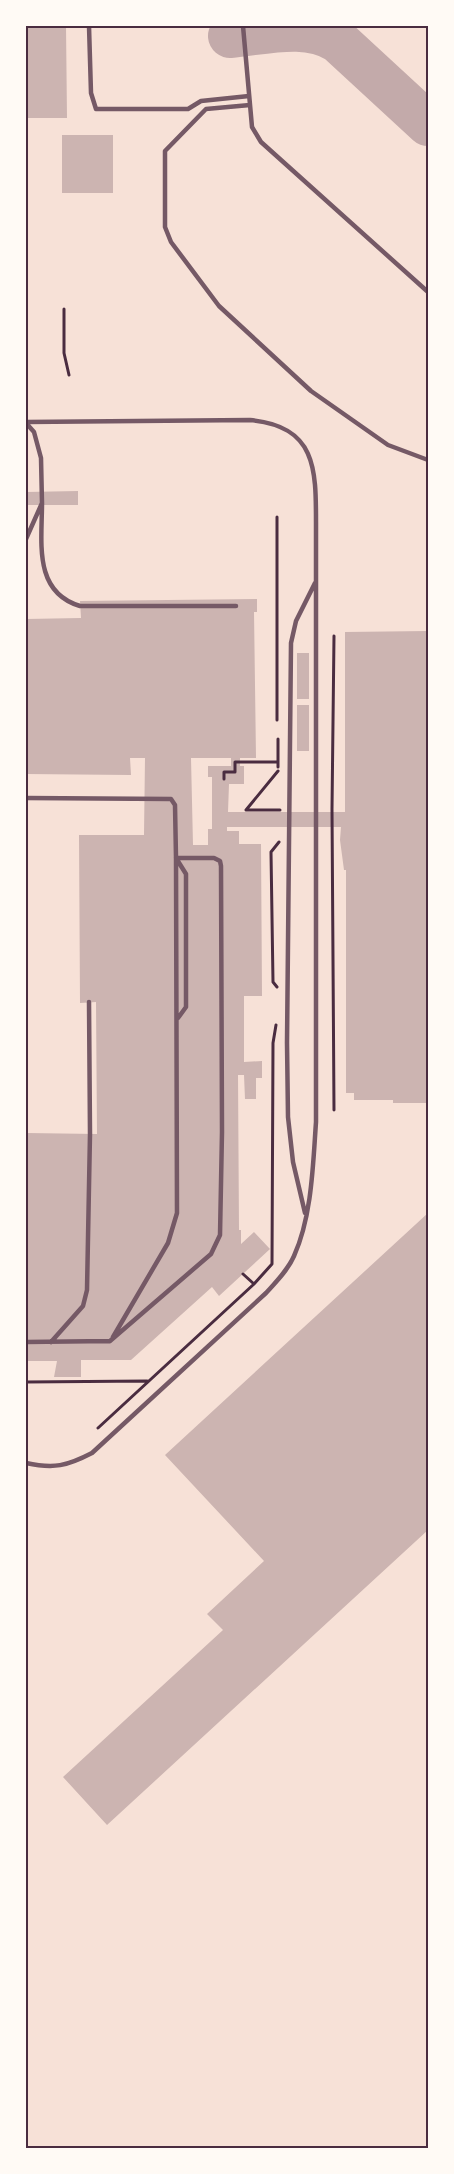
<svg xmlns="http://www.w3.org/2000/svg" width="454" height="2174" font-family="Raleway,sans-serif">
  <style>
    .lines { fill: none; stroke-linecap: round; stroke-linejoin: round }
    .taxiway { stroke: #c3aaaa; stroke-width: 44 }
    .building { fill: #ccb4b1; fill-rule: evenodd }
    .path { stroke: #4a2c40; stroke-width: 3 }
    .service { stroke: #755966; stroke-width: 4.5 }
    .neatline { fill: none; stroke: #4a2c40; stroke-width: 2 }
  </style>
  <rect width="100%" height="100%" fill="#f7e1d7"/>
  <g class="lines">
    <path class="taxiway" d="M 230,36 C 265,33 306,21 338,41 L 428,124"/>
  </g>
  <path class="building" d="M 26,26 L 66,26 L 67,118 L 26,118 Z
    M 62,135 L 113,135 L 113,193 L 62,193 Z
    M 78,491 L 78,505 L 26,505 L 26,492 Z
    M 257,599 L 257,612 L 254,612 L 256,758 L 240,758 L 240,766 L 244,766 L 244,784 L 229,784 L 228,812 L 345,812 L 345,632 L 428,631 L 428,1103 L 393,1103 L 393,1100 L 354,1100 L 354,1093 L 346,1093 L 346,870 L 344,870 L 340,840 L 341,827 L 227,827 L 227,831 L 239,831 L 239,844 L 261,844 L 262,996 L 244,996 L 244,1062 L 262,1061 L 262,1078 L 256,1078 L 256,1099 L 245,1099 L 244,1075 L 238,1075 L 239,1230 L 241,1230 L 241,1244 L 254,1232 L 270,1249 L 219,1296 L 212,1287 L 131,1360 L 81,1360 L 81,1377 L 54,1377 L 57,1361 L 26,1361 L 26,1133 L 97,1134 L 96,1002 L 80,1003 L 79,835 L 144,835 L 145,758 L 130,758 L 131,775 L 26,774 L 26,619 L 81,618 L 80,601 ZM 191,758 L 231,758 L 231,766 L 208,766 L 208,777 L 212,777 L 212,829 L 208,829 L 208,845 L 193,845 Z
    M 297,653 L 309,653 L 309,699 L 297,699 Z
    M 297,705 L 309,705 L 309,751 L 297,751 Z
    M 428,1213 L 428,1530 L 107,1825 L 63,1777 L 223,1630 L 207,1614 L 264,1561 L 165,1455 Z"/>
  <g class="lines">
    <path class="path" d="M 64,309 L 64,353 L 69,375
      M 277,517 L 277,720
      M 334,636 L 332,809 L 334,1110
      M 278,739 L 278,767
      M 224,779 L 224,772 L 235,772 L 235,762 L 278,762
      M 246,810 L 278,771
      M 246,810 L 280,810
      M 277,987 L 273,982 L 271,852 L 279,842
      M 243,1274 L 254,1284
      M 26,1382 L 147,1381
      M 98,1428 L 254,1284 L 272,1264 L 273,1043 L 276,1025"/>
    <path class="service" d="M 89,26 L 91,93 L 96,109 L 188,109 L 201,101 L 249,96
      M 243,26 L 252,127 L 261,142 L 428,292
      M 250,105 L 206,109 L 165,151 L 165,227 L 171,242 L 219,306 L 311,391 L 388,445 L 428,460
      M 26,422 L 250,420 C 317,426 316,470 316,525 L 316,1122 C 313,1164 312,1216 294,1256 C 288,1270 276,1282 266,1293 L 92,1453 C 67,1466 54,1469 26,1463
      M 26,423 L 34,432 L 41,458 L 42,503 L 26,539
      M 42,503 C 42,542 33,592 80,606 L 236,606
      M 26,798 L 171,799 L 175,805 L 176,858 L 214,858 L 220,861 L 221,866 L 222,1132 L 220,1235 L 211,1254 L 110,1341
      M 176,858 L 186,874 L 186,1007 L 178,1018
      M 305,1213 L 293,1162 L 288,1117 L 287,1043 L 291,643 L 296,621 L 315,583
      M 113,1337 L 168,1243 L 177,1213 L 176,858
      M 26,1342 L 110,1341
      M 51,1342 L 83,1306 L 87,1290 L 90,1134 L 89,1002"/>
  </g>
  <rect width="454" height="2174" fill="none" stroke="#fffaf5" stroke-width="54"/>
  <rect x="27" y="27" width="400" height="2120" class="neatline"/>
</svg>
